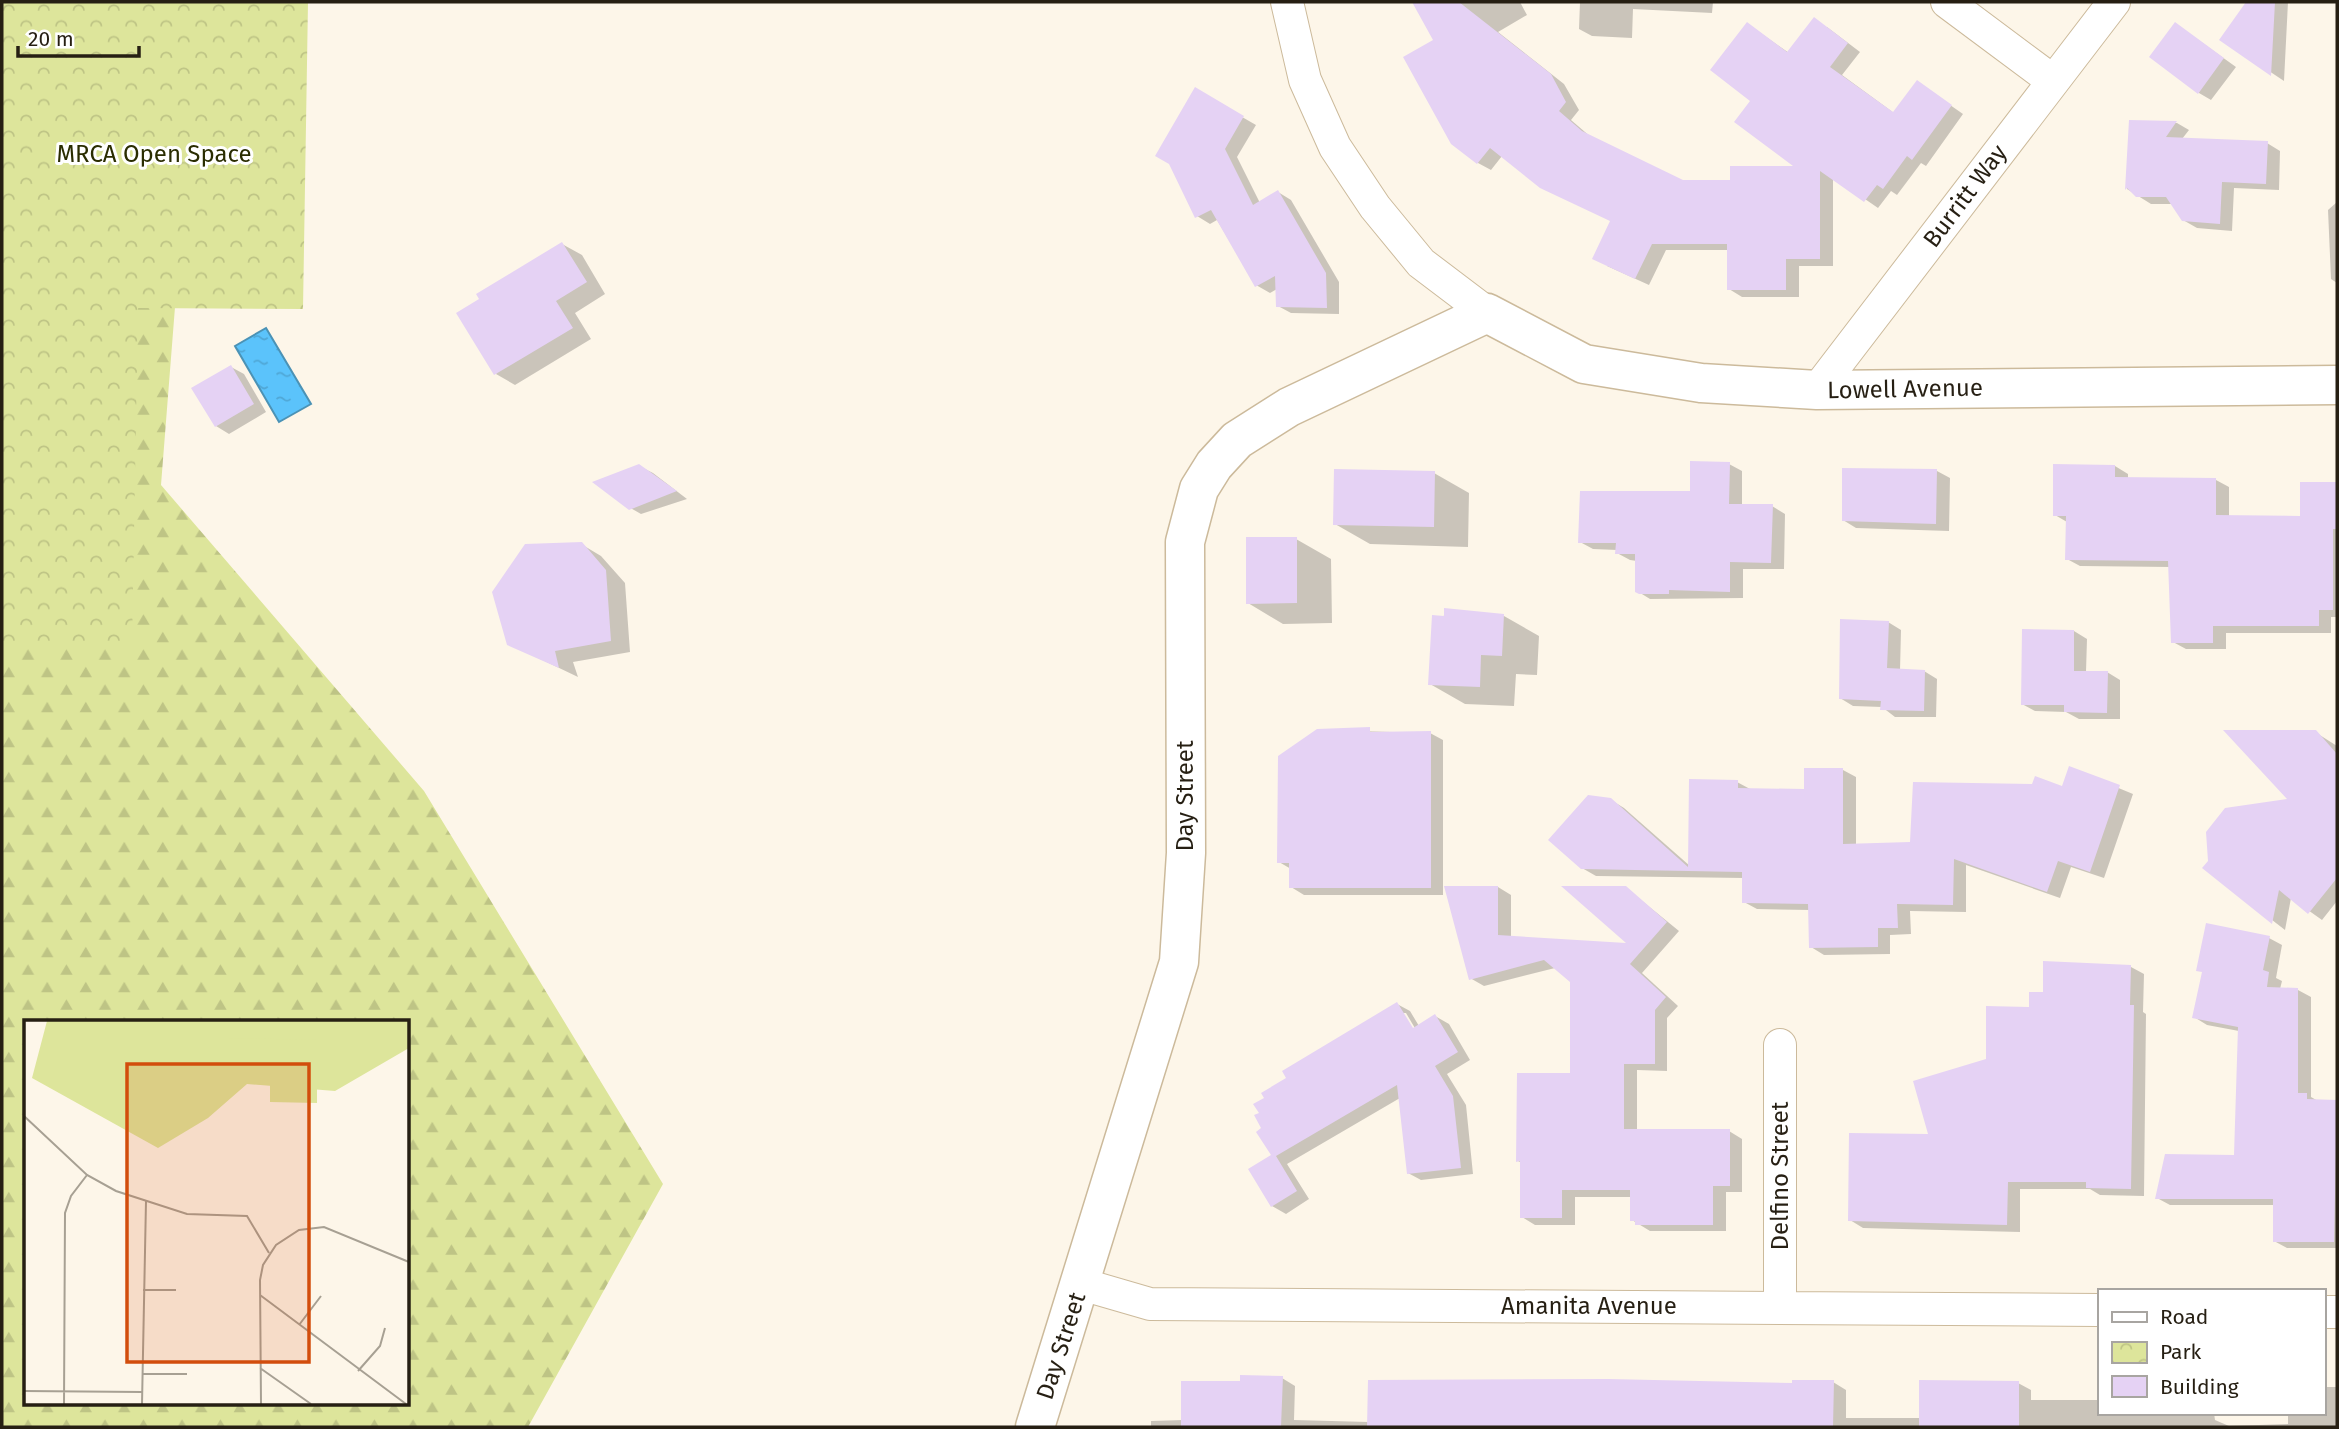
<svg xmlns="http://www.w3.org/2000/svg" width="2339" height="1429" font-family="'Fira Sans',sans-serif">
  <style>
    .forest { fill: url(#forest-firs); fill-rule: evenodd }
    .park { fill: url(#park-crowns) }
    .water { fill: url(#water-ripples); stroke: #4b92b5; stroke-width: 2 }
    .shadow { fill: #0003; fill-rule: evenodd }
    .building { fill: #e5d2f4 }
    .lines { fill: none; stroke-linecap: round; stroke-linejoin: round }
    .minor-casing { stroke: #ccba9b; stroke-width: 34 }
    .tertiary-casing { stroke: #ccba9b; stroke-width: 41 }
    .minor { stroke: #fff; stroke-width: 32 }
    .tertiary { stroke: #fff; stroke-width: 38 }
    .labels { text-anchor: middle; stroke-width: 6; stroke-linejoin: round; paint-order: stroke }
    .park-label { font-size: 24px; fill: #2a2d01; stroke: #fff }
    .street-label { font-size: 24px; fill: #261f13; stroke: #fff }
    .inset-road { fill: none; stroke: #a7a093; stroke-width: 2 }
    .view { fill: #d24d0c; fill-opacity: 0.15; stroke: #d24d0c; stroke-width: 3.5 }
    .inset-edge { fill: none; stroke: #261f13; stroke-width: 3.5 }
  </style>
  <defs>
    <pattern id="forest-firs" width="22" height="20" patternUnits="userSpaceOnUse" patternTransform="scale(1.75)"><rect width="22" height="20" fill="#dde59b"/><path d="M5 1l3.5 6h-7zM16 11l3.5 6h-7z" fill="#bec485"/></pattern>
    <pattern id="park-crowns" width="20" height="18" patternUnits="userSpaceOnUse" patternTransform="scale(1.75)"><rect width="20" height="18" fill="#dde59b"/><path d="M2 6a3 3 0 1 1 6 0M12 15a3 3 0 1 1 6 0" fill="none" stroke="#bec485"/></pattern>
    <pattern id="water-ripples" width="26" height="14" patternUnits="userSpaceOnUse" patternTransform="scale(1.75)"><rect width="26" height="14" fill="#5bc3fb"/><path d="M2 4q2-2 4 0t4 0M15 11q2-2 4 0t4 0" fill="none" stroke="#4fa7d6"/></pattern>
  </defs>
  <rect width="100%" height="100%" fill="#fdf6e9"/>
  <path class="forest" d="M 2,2 L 199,2 L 161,485 L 424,791 L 663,1184 L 528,1427 L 2,1427 ZM 26,1021 L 408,1021 L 408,1403 L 26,1403 Z"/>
  <path class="park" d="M 2,2 L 308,2 L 303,309 L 138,308 L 132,646 L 2,645 Z"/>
  <path class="water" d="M 266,328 L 311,404 L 279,422 L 235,346 Z"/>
  <path class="shadow" d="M 1414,2 L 1520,2 L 1527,15 L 1498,32 L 1564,84 L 1579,110 L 1571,120 L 1592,138 L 1683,182 L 1732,182 L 1798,168 L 1753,100 L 1748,24 L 1789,53 L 1827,27 L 1860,52 L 1842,75 L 1894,113 L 1917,82 L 1963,114 L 1926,166 L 1921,163 L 1897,195 L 1891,191 L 1878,208 L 1833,177 L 1833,266 L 1799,266 L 1799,297 L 1742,297 L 1729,289 L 1729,250 L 1666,250 L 1649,285 L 1607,266 L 1611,221 L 1502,156 L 1491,170 L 1478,163 L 1435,41 Z
    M 1580,2 L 1713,2 L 1712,13 L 1633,9 L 1632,38 L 1592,36 L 1579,29 Z
    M 2258,2 L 2288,2 L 2284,81 L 2221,39 Z
    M 2176,24 L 2236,67 L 2211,100 L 2199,93 Z
    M 1195,90 L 1256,125 L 1237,157 L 1260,203 L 1278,192 L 1291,200 L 1339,282 L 1339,314 L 1291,313 L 1278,306 L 1277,289 L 1270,293 L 1256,285 L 1217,220 L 1210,224 L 1197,216 Z
    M 2130,121 L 2177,123 L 2189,130 L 2182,139 L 2267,143 L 2280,151 L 2279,190 L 2234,188 L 2232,231 L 2197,228 L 2183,220 L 2172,204 L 2151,204 L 2127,189 Z
    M 2337,202 L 2337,283 L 2331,279 L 2328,210 Z
    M 562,244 L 582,255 L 605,294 L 575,313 L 591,339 L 515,385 L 496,374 Z
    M 231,367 L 244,374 L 266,412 L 229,434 L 216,426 Z
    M 1729,464 L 1742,471 L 1742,506 L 1772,506 L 1785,514 L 1784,569 L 1743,569 L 1743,598 L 1650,599 L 1637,591 L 1637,561 L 1630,560 L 1617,553 L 1617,550 L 1593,549 L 1580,542 L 1692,493 Z
    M 639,466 L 653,473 L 687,499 L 641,514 L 627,506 Z
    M 2115,466 L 2128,474 L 2128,479 L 2216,480 L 2229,487 L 2229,517 L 2302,518 L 2302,484 L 2337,484 L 2337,617 L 2331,617 L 2331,633 L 2226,633 L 2226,649 L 2186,649 L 2173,642 L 2170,567 L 2080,566 L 2067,559 L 2067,522 L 2055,515 Z
    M 1844,470 L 1937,471 L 1950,478 L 1949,531 L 1856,528 L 1843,520 Z
    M 1434,473 L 1469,493 L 1468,547 L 1370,544 L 1335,524 Z
    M 1296,539 L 1331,559 L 1332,623 L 1283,624 L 1248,603 Z
    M 581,544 L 601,556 L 625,583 L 630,652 L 573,662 L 578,677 L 509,644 Z
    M 1445,610 L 1504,616 L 1539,636 L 1537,675 L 1516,674 L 1514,706 L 1465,704 L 1430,684 Z
    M 1888,622 L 1901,630 L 1900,671 L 1924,671 L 1937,679 L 1936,717 L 1895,717 L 1882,707 L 1853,706 L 1840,698 Z
    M 2074,631 L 2087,639 L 2086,672 L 2107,672 L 2120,680 L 2120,719 L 2079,719 L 2066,712 L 2035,711 L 2022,704 Z
    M 1317,730 L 1430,733 L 1443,740 L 1443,895 L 1304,895 L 1291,887 L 1291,869 L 1279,862 Z
    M 2315,732 L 2337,746 L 2337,901 L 2322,920 L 2291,898 L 2285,930 L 2205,868 L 2291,800 Z
    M 2070,768 L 2133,794 L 2104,878 L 2071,867 L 2060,898 L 1966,865 L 1966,912 L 1910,911 L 1911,934 L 1890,935 L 1890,954 L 1824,955 L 1811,947 L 1810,910 L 1757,909 L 1744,902 L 1744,878 L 1596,876 L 1582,868 L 1611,800 L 1624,808 L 1690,866 L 1737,782 L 1750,789 L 1805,791 L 1843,770 L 1856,777 L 1856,845 L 1912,844 L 2063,788 Z
    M 1498,887 L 1511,895 L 1511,938 L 1631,945 L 1625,887 L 1679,931 L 1642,973 L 1678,1006 L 1667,1018 L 1667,1071 L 1637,1070 L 1637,1131 L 1729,1131 L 1742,1139 L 1742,1192 L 1726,1192 L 1726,1231 L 1650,1231 L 1632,1220 L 1632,1197 L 1575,1197 L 1575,1225 L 1535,1225 L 1522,1217 L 1522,1163 L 1518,1161 L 1571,1075 L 1571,982 L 1555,968 L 1484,986 L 1470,978 Z
    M 2269,938 L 2282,945 L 2276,978 L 2282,981 L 2280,989 L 2298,990 L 2311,997 L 2311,1097 L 2318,1101 L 2337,1102 L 2337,1248 L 2287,1248 L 2274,1241 L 2274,1205 L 2170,1205 L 2157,1198 L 2236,1157 L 2239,1031 L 2207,1025 L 2194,1017 Z
    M 2131,967 L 2144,974 L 2143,1012 L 2146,1014 L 2144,1196 L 2100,1195 L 2090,1189 L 2020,1189 L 2020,1232 L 1863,1228 L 1850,1220 L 1930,1136 L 2044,994 Z
    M 1397,1004 L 1410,1011 L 1419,1026 L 1435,1016 L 1449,1024 L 1470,1060 L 1447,1074 L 1466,1105 L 1473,1174 L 1421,1180 L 1408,1173 L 1400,1098 L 1287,1164 L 1309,1199 L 1286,1214 L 1272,1206 L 1273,1156 ZM 1402,1013 L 1406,1013 L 1419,1035 L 1416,1036 Z
    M 1282,1378 L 1295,1386 L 1294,1420 L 1369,1422 L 1833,1382 L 1846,1390 L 1846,1418 L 1920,1418 L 2018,1383 L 2031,1390 L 2031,1400 L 2099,1400 L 2099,1413 L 2214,1413 L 2215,1420 L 2229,1426 L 2288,1424 L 2288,1413 L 2323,1413 L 2323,1387 L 2337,1387 L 2337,1427 L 1151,1427 L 1151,1421 L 1183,1420 L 1241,1382 Z"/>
  <path class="building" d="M 1412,2 L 1459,2 L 1551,74 L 1566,102 L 1559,111 L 1582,131 L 1683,180 L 1730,180 L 1730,166 L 1793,166 L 1734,122 L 1750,101 L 1710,70 L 1747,22 L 1787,52 L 1814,17 L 1848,43 L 1830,67 L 1893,112 L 1917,80 L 1952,105 L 1912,160 L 1907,156 L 1883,189 L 1877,185 L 1864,202 L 1820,171 L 1820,259 L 1786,259 L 1786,290 L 1727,290 L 1727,244 L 1652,244 L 1635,279 L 1592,259 L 1610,221 L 1540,188 L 1490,148 L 1477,164 L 1451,144 L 1403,57 L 1433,40 Z
    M 2246,2 L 2275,2 L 2271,76 L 2219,40 Z
    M 2175,22 L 2224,58 L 2198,94 L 2149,57 Z
    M 1195,87 L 1244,116 L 1225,149 L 1253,205 L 1278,190 L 1326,273 L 1327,308 L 1276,307 L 1275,276 L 1255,287 L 1211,210 L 1195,218 L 1169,164 L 1155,156 Z
    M 2129,120 L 2177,121 L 2166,137 L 2268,141 L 2266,184 L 2222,182 L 2220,224 L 2182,221 L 2166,197 L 2136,197 L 2127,188 L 2125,190 Z
    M 562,242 L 587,282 L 556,301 L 573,328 L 494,375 L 456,313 L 479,299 L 476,294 Z
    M 231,365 L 254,404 L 215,427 L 191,388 Z
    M 1690,461 L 1730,462 L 1729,504 L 1773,504 L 1771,563 L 1730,562 L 1730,592 L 1669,590 L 1669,594 L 1639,594 L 1635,592 L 1635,554 L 1615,554 L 1616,543 L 1578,543 L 1580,491 L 1690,491 Z
    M 639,464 L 677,491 L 629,510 L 592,482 Z
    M 2053,464 L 2115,465 L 2115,477 L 2216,478 L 2216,515 L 2300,516 L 2300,482 L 2337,482 L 2337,529 L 2333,529 L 2333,610 L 2319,610 L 2319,626 L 2213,626 L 2213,643 L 2171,643 L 2168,561 L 2065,560 L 2066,516 L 2053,516 Z
    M 1842,468 L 1937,469 L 1936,524 L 1842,521 Z
    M 1334,469 L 1435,471 L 1434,527 L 1333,525 Z
    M 1246,537 L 1297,537 L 1297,603 L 1246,604 Z
    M 582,542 L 606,570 L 611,641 L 555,651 L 559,668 L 507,645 L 492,592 L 525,544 Z
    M 1444,608 L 1504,614 L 1502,656 L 1481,655 L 1480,687 L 1428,685 L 1432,615 L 1444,616 Z
    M 1840,619 L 1889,621 L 1887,668 L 1925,670 L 1924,711 L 1880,710 L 1881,701 L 1839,699 Z
    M 2022,629 L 2074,630 L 2074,671 L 2108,671 L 2107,713 L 2064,712 L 2064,705 L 2021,705 Z
    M 1370,727 L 1370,732 L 1431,731 L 1431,888 L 1289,888 L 1289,863 L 1277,863 L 1278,756 L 1317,729 Z
    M 2223,730 L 2316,730 L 2337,754 L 2337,878 L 2308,914 L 2279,890 L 2272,924 L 2202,868 L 2208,861 L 2206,832 L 2225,808 L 2287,799 Z
    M 2069,766 L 2120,785 L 2090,872 L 2058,861 L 2047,892 L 1954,859 L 1953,905 L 1897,904 L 1898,928 L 1878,928 L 1878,947 L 1809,948 L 1808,904 L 1742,903 L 1742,872 L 1581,869 L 1548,840 L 1588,795 L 1611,798 L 1688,867 L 1689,779 L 1738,780 L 1738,788 L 1804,789 L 1804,768 L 1843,768 L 1843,844 L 1910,842 L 1913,782 L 2032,784 L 2035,776 L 2062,786 Z
    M 1444,886 L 1498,886 L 1498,935 L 1626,943 L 1561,886 L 1626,886 L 1667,922 L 1630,964 L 1666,997 L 1655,1010 L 1655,1064 L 1624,1064 L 1624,1129 L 1730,1129 L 1730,1186 L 1713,1186 L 1713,1225 L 1635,1225 L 1635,1221 L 1630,1221 L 1630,1190 L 1562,1190 L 1562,1218 L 1520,1218 L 1520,1161 L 1516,1162 L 1517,1073 L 1570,1073 L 1570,982 L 1544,960 L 1469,980 Z
    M 2206,923 L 2270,936 L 2263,970 L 2269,972 L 2267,987 L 2298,988 L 2298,1093 L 2307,1093 L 2307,1099 L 2337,1100 L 2334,1242 L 2273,1242 L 2273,1199 L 2155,1199 L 2165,1154 L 2234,1155 L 2238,1027 L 2192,1018 L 2202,972 L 2196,971 Z
    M 2043,961 L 2131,965 L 2130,1005 L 2134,1005 L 2131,1189 L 2086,1188 L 2086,1182 L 2008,1182 L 2007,1225 L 1848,1221 L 1849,1133 L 1928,1134 L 1913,1081 L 1986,1059 L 1986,1006 L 2029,1007 L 2029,992 L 2043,992 Z
    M 1397,1002 L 1413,1028 L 1435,1014 L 1458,1052 L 1435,1066 L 1453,1096 L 1461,1168 L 1407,1174 L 1397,1085 L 1276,1156 L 1297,1191 L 1271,1207 L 1248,1169 L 1271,1155 L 1256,1132 L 1261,1128 L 1254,1115 L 1259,1113 L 1253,1104 L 1264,1098 L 1261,1093 L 1286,1078 L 1282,1071 Z
    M 1240,1375 L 1283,1376 L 1281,1427 L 1181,1427 L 1181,1381 L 1240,1381 Z
    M 1608,1379 L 1792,1383 L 1792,1380 L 1834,1380 L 1833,1427 L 1367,1427 L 1368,1380 Z
    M 1919,1380 L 2019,1381 L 2019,1427 L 1919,1427 Z"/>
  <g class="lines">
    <g class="minor-casing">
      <path id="minor" d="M 1287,2 L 1305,80 L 1335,147 L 1375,207 L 1421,263 L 1487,313
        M 1947,2 L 2053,81
        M 1817,390 L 2114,2
        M 1780,1045 L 1780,1307
        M 1081,1284 L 1150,1304 L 2099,1310
        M 2323,1312 L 2337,1312"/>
    </g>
    <g class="tertiary-casing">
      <path id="tertiary" d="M 1035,1427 L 1179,962 L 1186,853 L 1185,542 L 1199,489 L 1214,465 L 1237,440 L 1289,407 L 1487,313 L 1584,364 L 1701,383 L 1817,390 L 2337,385"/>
    </g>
    <use href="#minor" class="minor"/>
    <use href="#tertiary" class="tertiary"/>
  </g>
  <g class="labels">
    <g class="park-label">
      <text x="154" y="162">MRCA Open Space</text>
    </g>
    <g class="street-label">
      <text transform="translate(1965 196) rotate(-53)" y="8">Burritt Way</text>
      <text transform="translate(1905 389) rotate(-1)" y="8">Lowell Avenue</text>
      <text transform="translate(1185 796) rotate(-90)" y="8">Day Street</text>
      <text transform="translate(1780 1176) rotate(-90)" y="8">Delfino Street</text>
      <text x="1589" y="1314">Amanita Avenue</text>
      <text transform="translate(1061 1346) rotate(-72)" y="8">Day Street</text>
    </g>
  </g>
  <g transform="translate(24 1020)">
    <rect width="385" height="385" fill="#fdf6e9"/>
    <path d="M 23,1 L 385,1 L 385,28 L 311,71 L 223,64 L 184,98 L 134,128 L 8,58 Z" fill="#dde59b"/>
    <path d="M 203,18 L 293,20 L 293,83 L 246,82 L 246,61 L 203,60 Z" fill="#dde59b"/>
    <path class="inset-road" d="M 0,96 L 63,155 L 92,171 L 163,194 L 223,196 L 245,233M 119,270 L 152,270M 236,275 L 382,384M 275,305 L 297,276M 236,348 L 287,384M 334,351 L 356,326 L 361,308M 118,354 L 163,354M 0,371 L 118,372M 40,384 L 41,193 L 47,176 L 63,155M 118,384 L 122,181M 237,384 L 236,260 L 239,245 L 252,225 L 275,210 L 300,207 L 385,242"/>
    <path class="view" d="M 103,44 L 285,44 L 285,342 L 103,342 Z"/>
    <rect width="385" height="385" class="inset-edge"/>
  </g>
  <rect width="2339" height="1429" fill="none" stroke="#261f13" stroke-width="7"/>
  <rect x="2098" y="1289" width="228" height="126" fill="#ffffff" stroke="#a8a5a1" stroke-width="2"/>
  <rect x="2112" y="1312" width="35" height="10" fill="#ffffff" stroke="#a8a5a1" stroke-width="2"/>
  <text x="2160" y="1324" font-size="21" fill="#261f13">Road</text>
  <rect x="2112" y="1342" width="35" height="21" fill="url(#park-crowns)" stroke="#a8a5a1" stroke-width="2"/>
  <text x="2160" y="1359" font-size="21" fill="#261f13">Park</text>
  <rect x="2112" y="1376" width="35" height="21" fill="#e5d2f4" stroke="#a8a5a1" stroke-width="2"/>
  <text x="2160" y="1394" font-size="21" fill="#261f13">Building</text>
  <path d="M18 46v10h121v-10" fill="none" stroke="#261f13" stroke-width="3.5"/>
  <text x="28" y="46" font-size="21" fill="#261f13" stroke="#ffffff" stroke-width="5" paint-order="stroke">20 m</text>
</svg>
